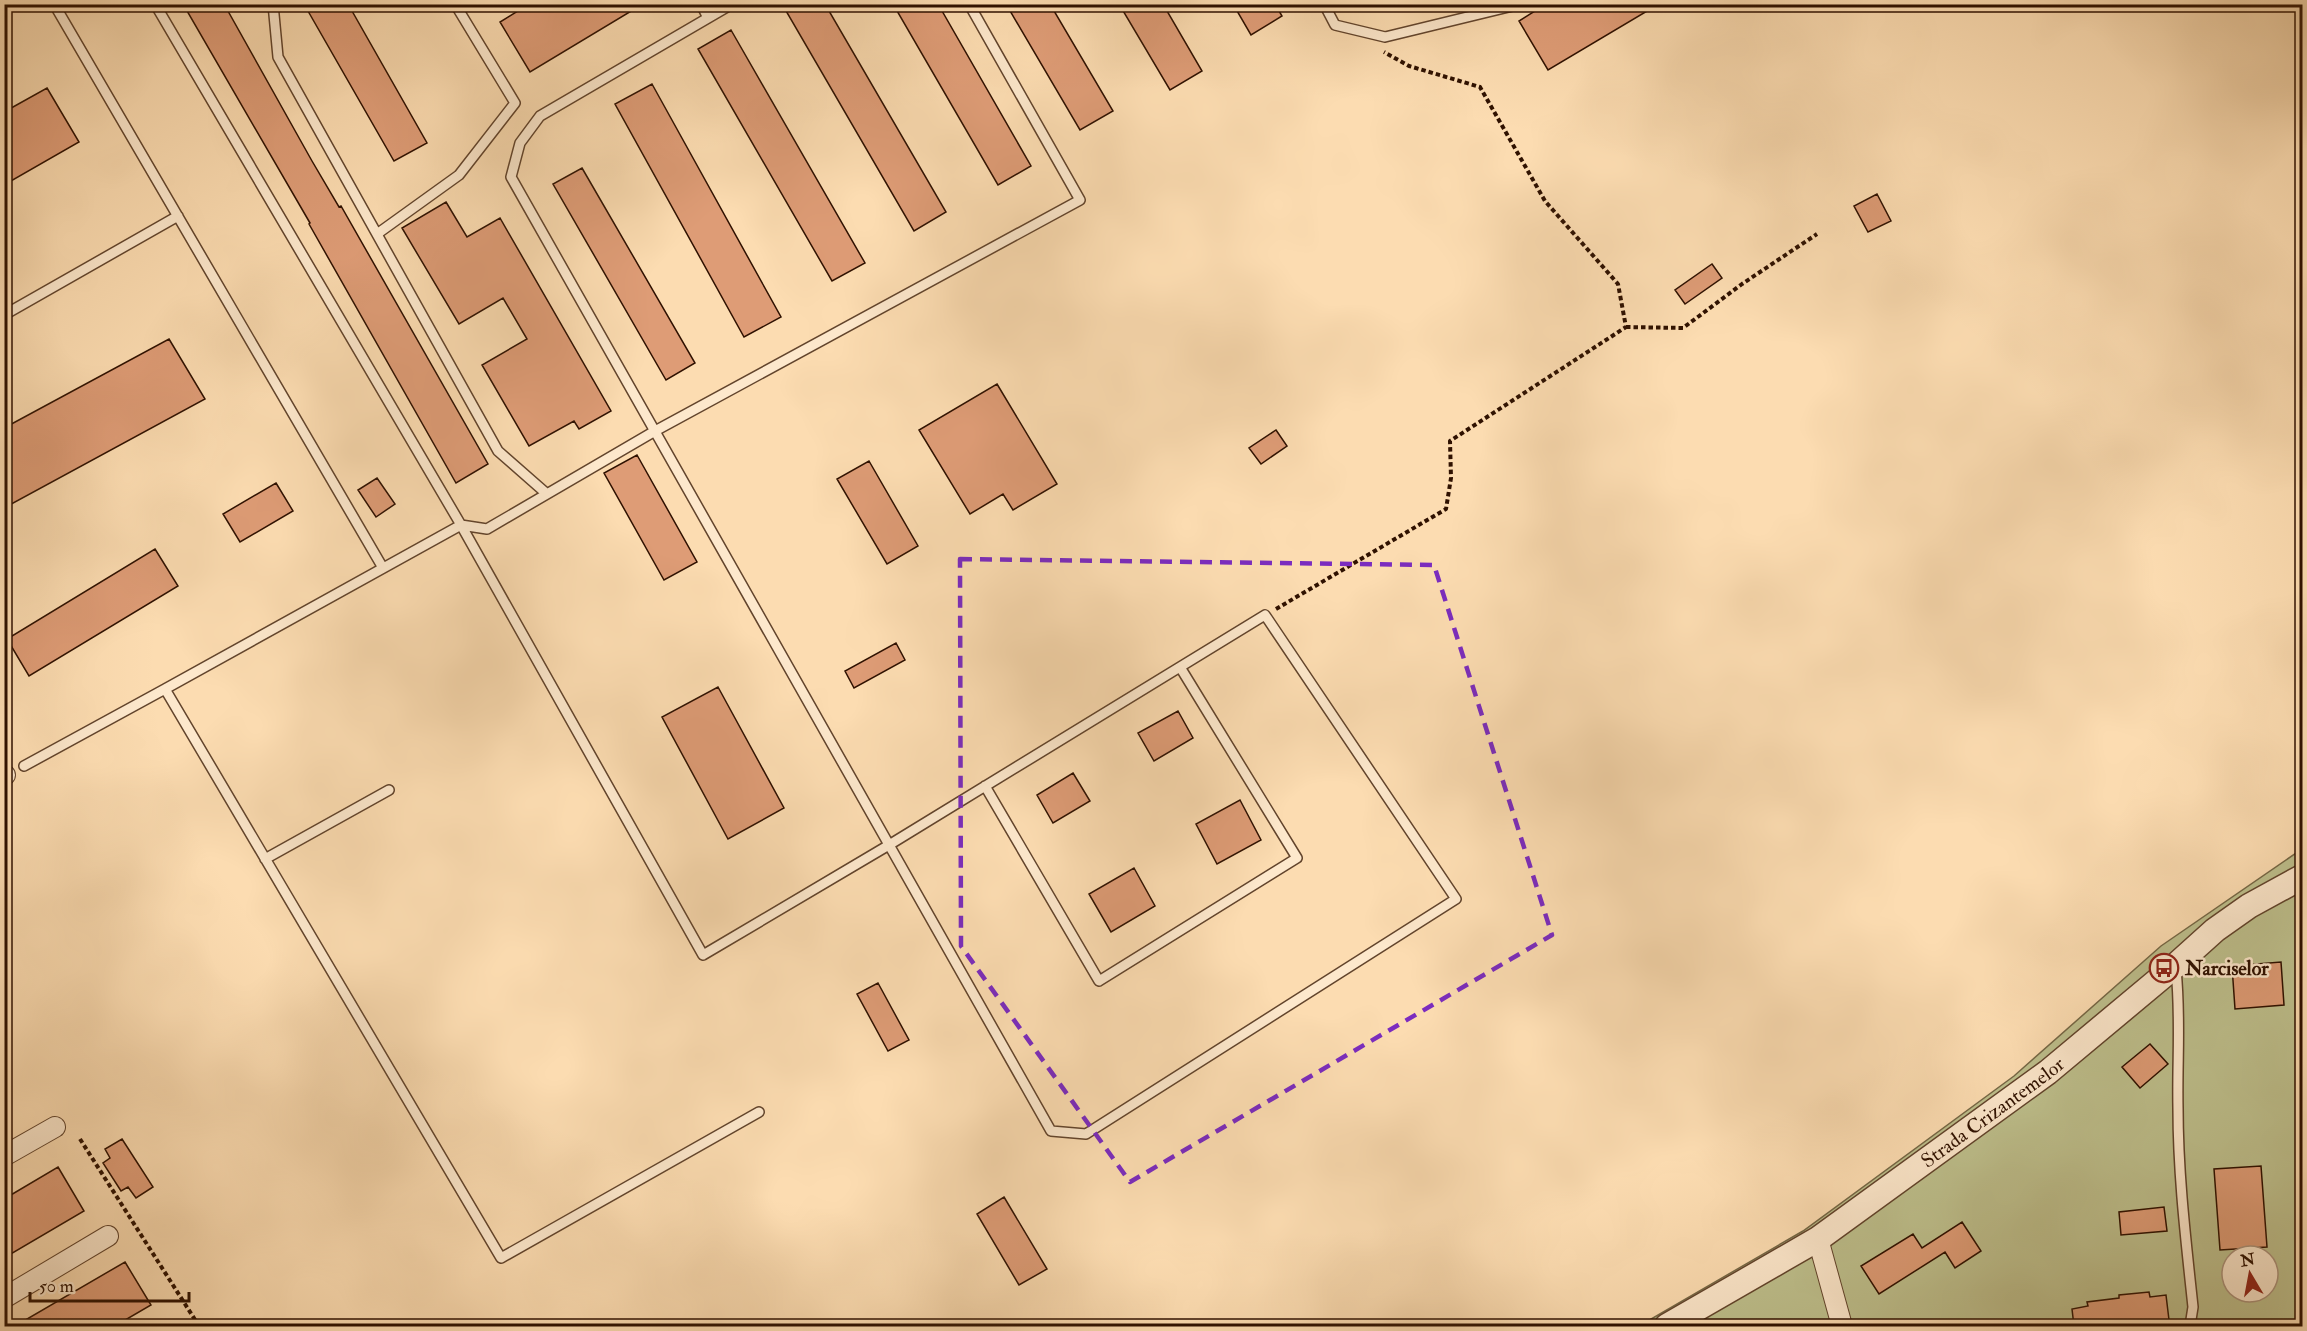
<svg xmlns="http://www.w3.org/2000/svg" width="2307" height="1331" font-family="'IM FELL Double Pica',serif">
  <style>
    .green { fill: #bec08d; stroke: #766846; stroke-width: 1.5; fill-rule: evenodd }
    .building { fill: #de9c76; stroke: #2f1100; stroke-width: 1.5 }
    .lines { fill: none; stroke-linecap: round; stroke-linejoin: round }
    .service-casing { stroke: #62442c; stroke-width: 12 }
    .minor-casing { stroke: #62442c; stroke-width: 22 }
    .tertiary-casing { stroke: #62442c; stroke-width: 27 }
    .path { stroke: #2f1100; stroke-width: 4; stroke-dasharray: 4.5 3; stroke-linecap: butt }
    .service { stroke: #fde8cc; stroke-width: 9 }
    .minor { stroke: #fde8cc; stroke-width: 20 }
    .tertiary { stroke: #fde8cc; stroke-width: 24 }
    .marked { fill: none; stroke: #7b2cbf; stroke-width: 4.5; stroke-dasharray: 12 8; stroke-linejoin: round }
    .labels { text-anchor: middle; stroke-width: 5; stroke-linejoin: round; paint-order: stroke }
    .poi-label { font-size: 20px; font-weight: bold; fill: #2f1100; stroke: #fde8cc; text-anchor: start }
    .street-label { font-size: 20px; fill: #2f1100; stroke: #fde8cc }
  </style>
  <rect width="100%" height="100%" fill="#fcdcb1"/>
  <filter id="stains"><feTurbulence type="fractalNoise" baseFrequency=".00333" numOctaves="4"/><feColorMatrix values="0 0 0 0 .2 0 0 0 0 .09 0 0 0 0 .02 0 0 0 .5 -.17"/></filter>
  <radialGradient id="worn" r=".72"><stop offset=".6" stop-color="#630" stop-opacity="0"/><stop offset="1" stop-color="#630" stop-opacity=".3"/></radialGradient>
  <path class="green" d="M 2302,849 L 2302,1326 L 1639,1326 L 1803,1231 L 2014,1076 L 2161,946 ZM 2232,1256 L 2268,1256 L 2268,1292 L 2232,1292 Z"/>
  <path class="building" d="M 183,4 L 224,4 L 312,161 L 339,207 L 341,206 L 488,464 L 456,483 L 309,224 L 310,223 Z
    M 304,4 L 348,4 L 427,143 L 394,161 Z
    M 529,4 L 643,4 L 530,72 L 500,22 Z
    M 782,4 L 825,4 L 946,212 L 914,231 Z
    M 893,4 L 938,4 L 1031,166 L 998,185 Z
    M 1006,4 L 1050,4 L 1113,111 L 1080,130 Z
    M 1119,4 L 1163,4 L 1202,71 L 1170,90 Z
    M 1233,4 L 1275,4 L 1282,16 L 1251,35 Z
    M 1546,4 L 1659,4 L 1548,70 L 1519,21 Z
    M 731,30 L 865,263 L 832,281 L 698,49 Z
    M 652,84 L 781,317 L 744,337 L 615,104 Z
    M 47,88 L 79,142 L 4,185 L 4,112 Z
    M 582,168 L 695,363 L 666,380 L 553,184 Z
    M 1877,194 L 1891,221 L 1868,232 L 1854,206 Z
    M 446,202 L 467,237 L 500,218 L 611,411 L 579,429 L 574,421 L 529,446 L 482,365 L 527,339 L 503,298 L 459,324 L 402,228 Z
    M 1712,264 L 1722,278 L 1685,304 L 1675,290 Z
    M 169,339 L 205,399 L 4,508 L 4,428 Z
    M 997,384 L 1057,484 L 1013,510 L 1003,494 L 970,514 L 919,430 Z
    M 1276,430 L 1287,446 L 1261,464 L 1249,448 Z
    M 637,455 L 697,562 L 664,580 L 604,473 Z
    M 869,461 L 918,546 L 887,564 L 837,479 Z
    M 377,478 L 395,504 L 376,517 L 358,490 Z
    M 276,483 L 293,511 L 240,542 L 223,514 Z
    M 155,549 L 178,586 L 29,676 L 7,639 Z
    M 896,643 L 905,660 L 854,688 L 845,671 Z
    M 718,687 L 784,808 L 728,839 L 662,717 Z
    M 1178,711 L 1193,738 L 1154,761 L 1138,733 Z
    M 1073,773 L 1090,801 L 1053,823 L 1037,795 Z
    M 1240,800 L 1261,840 L 1217,864 L 1196,824 Z
    M 1134,868 L 1155,906 L 1111,932 L 1089,894 Z
    M 2281,962 L 2284,1005 L 2235,1009 L 2232,966 Z
    M 878,983 L 909,1040 L 888,1051 L 857,994 Z
    M 2150,1044 L 2168,1064 L 2140,1088 L 2122,1067 Z
    M 122,1139 L 153,1187 L 136,1198 L 128,1187 L 121,1191 L 103,1163 L 110,1158 L 105,1149 Z
    M 2261,1166 L 2267,1247 L 2220,1250 L 2214,1169 Z
    M 58,1167 L 84,1211 L 4,1258 L 4,1199 Z
    M 1004,1197 L 1047,1269 L 1019,1285 L 977,1214 Z
    M 2164,1207 L 2167,1231 L 2121,1235 L 2119,1212 Z
    M 1962,1222 L 1981,1251 L 1955,1268 L 1945,1252 L 1879,1294 L 1861,1266 L 1913,1234 L 1922,1248 Z
    M 125,1262 L 151,1305 L 115,1326 L 15,1326 Z
    M 2149,1292 L 2150,1297 L 2166,1295 L 2169,1320 L 2120,1326 L 2074,1326 L 2072,1309 L 2088,1306 L 2087,1302 L 2119,1298 L 2119,1295 Z"/>
  <g class="lines">
    <g class="service-casing">
      <path id="service" d="M 54,4 L 383,568
        M 155,4 L 461,525 L 165,689 L 501,1258 L 759,1112
        M 273,4 L 278,57 L 498,451 L 547,494
        M 701,4 L 708,18 L 732,4
        M 1324,4 L 1335,25 L 1385,37 L 1521,4
        M 377,234 L 459,175 L 515,103 L 455,4
        M 4,315 L 178,216
        M 461,525 L 703,955 L 889,845 L 1265,615 L 1456,899 L 1086,1134 L 1051,1131 C 871,813 691,495 511,177 L 520,143 L 540,116 L 708,18
        M 461,525 L 487,529 L 655,431 L 1080,200 L 969,4
        M 24,766 L 165,689
        M 985,786 L 1099,981 L 1297,858 L 1180,667
        M 265,859 L 389,790
        M 2176,970 C 2181,1017 2177,1062 2178,1108 C 2178,1175 2186,1241 2193,1307 L 2190,1326"/>
    </g>
    <g class="minor-casing">
      <path id="minor" d="M 4,775 L 5,775
        M 4,1156 L 55,1127
        M 1818,1239 L 1842,1326
        M 4,1298 L 108,1236"/>
    </g>
    <g class="tertiary-casing">
      <g id="tertiary">
        <path id="s1" d="M 1667,1326 L 1818,1239 L 2048,1072 L 2175,966 L 2215,930 L 2249,906 L 2302,877"/>
      </g>
    </g>
    <path class="path" d="M 1626,327 L 1683,328 L 1742,284 L 1817,234
      M 1276,609 L 1446,509 L 1451,478 L 1450,441 L 1626,327 L 1618,284 L 1545,201 L 1480,87 L 1409,66 L 1384,52
      M 80,1139 L 199,1326"/>
    <use href="#service" class="service"/>
    <use href="#minor" class="minor"/>
    <use href="#tertiary" class="tertiary"/>
  </g>
  <path class="marked" d="M 960,559 L 1434,565 L 1552,935 L 1130,1182 L 961,946 Z"/>
  <defs>
    <g id="bus-ring" transform="scale(1.5)"><circle r="9.5" fill="#fde8cc" stroke="#8f2418" stroke-width="1.5"/><path d="M-5-6H5V4H4V6H2V4H-2V6H-4V4H-5ZM-3.5-4V0h7V-4ZM-3.5 1.2v1.5H-2V1.2ZM2 1.2v1.5H3.5V1.2Z" fill="#8f2418"/></g>
  </defs>
  <g fill-rule="evenodd">
    <use href="#bus-ring" x="2164" y="968"/>
  </g>
  <g class="labels">
    <g class="poi-label">
      <text x="2185" y="975">Narciselor</text>
    </g>
    <g class="street-label">
      <text dy="7" stroke="none"><textPath href="#s1" startOffset="390">Strada Crizantemelor</textPath></text>
    </g>
  </g>
  <rect width="2307" height="1331" fill="none" stroke="#fcdcb1" stroke-width="24"/>
  <rect x="6" y="6" width="2295" height="1319" fill="none" stroke="#2f1100" stroke-width="3"/>
  <rect x="12" y="12" width="2283" height="1307" fill="none" stroke="#2f1100" stroke-width="1.5"/>
  <g transform="translate(2250 1274) rotate(350)"><circle r="28" fill="#fde8cc" stroke="#ab927a" stroke-width="1.5"/>
  <path d="M0-4.5L10 22L0 15L-10 22Z" fill="#8f2418"/>
  <text y="-9" font-size="16" font-weight="bold" text-anchor="middle" fill="#2f1100">N</text>
  </g>
  <path d="M30 1292v9h159v-9" fill="none" stroke="#2f1100" stroke-width="3"/>
  <text x="39" y="1292" font-size="18" fill="#2f1100" stroke="#fde8cc" stroke-width="4.5" paint-order="stroke">50 m</text>
  <rect width="100%" height="100%" filter="url(#stains)"/>
  <rect width="100%" height="100%" fill="url(#worn)"/>
</svg>
